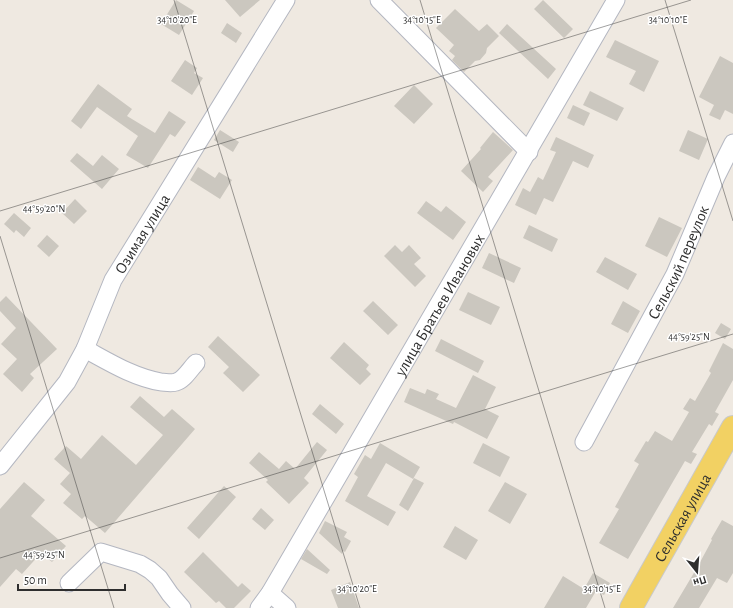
<svg xmlns="http://www.w3.org/2000/svg" width="733" height="608" font-family="'Alegreya Sans',sans-serif">
  <style>
    .building { fill: #cbc7bf }
    .lines { fill: none; stroke-linecap: round; stroke-linejoin: round }
    .minor-casing { stroke: #b4b7c1; stroke-width: 19 }
    .major-casing { stroke: #c9c9c9; stroke-width: 24 }
    .minor { stroke: #fff; stroke-width: 17 }
    .major { stroke: #f2d163; stroke-width: 22 }
    .ticks { fill: none; stroke: #2e2e2e; stroke-width: 1; stroke-opacity: 0.45 }
    .labels { text-anchor: middle; stroke-width: 3; stroke-linejoin: round; paint-order: stroke }
    .street-label { font-size: 16px; fill: #2e2e2e; stroke: #fff }
    .ticks-label { font-size: 10px; text-anchor: middle; fill: #2e2e2e; stroke: #fff; stroke-width: 3; stroke-linejoin: round; paint-order: stroke }
  </style>
  <rect width="100%" height="100%" fill="#efe9e1"/>
  <path class="building" d="M 176,0 L 194,11 L 179,35 L 161,24 Z
    M 225,0 L 260,0 L 240,17 Z
    M 543,0 L 573,29 L 564,38 L 534,9 Z
    M 455,9 L 479,31 L 487,24 L 499,36 L 487,48 L 486,53 L 480,60 L 475,61 L 464,72 L 452,60 L 455,56 L 449,51 L 454,45 L 436,28 Z
    M 227,23 L 242,33 L 236,43 L 221,33 Z
    M 507,24 L 556,69 L 548,79 L 499,33 Z
    M 615,40 L 659,61 L 644,92 L 629,84 L 636,71 L 606,57 Z
    M 720,56 L 733,63 L 733,114 L 725,110 L 720,120 L 709,115 L 714,105 L 699,97 Z
    M 185,60 L 197,68 L 194,73 L 203,78 L 192,95 L 171,81 Z
    M 98,84 L 132,109 L 127,116 L 155,133 L 169,111 L 186,122 L 175,137 L 170,134 L 148,168 L 126,155 L 138,136 L 97,107 L 81,129 L 71,121 Z
    M 414,85 L 433,104 L 414,124 L 394,106 Z
    M 590,91 L 624,108 L 617,121 L 583,105 Z
    M 573,105 L 590,113 L 584,126 L 567,118 Z
    M 220,130 L 239,142 L 233,152 L 214,140 Z
    M 688,130 L 708,139 L 699,160 L 679,151 Z
    M 493,132 L 513,150 L 488,177 L 493,181 L 483,192 L 461,171 L 481,149 L 480,148 Z
    M 556,137 L 594,155 L 588,168 L 573,161 L 553,202 L 544,198 L 536,215 L 515,205 L 523,188 L 530,192 L 538,177 L 543,180 L 556,152 L 550,150 Z
    M 77,153 L 93,166 L 102,155 L 119,169 L 102,189 L 70,161 Z
    M 198,167 L 215,178 L 219,172 L 232,180 L 220,199 L 190,180 Z
    M 75,199 L 87,211 L 74,224 L 62,213 Z
    M 426,201 L 441,212 L 446,206 L 466,222 L 453,240 L 417,213 Z
    M 14,213 L 31,228 L 24,237 L 16,230 L 14,233 L 4,224 Z
    M 659,217 L 682,228 L 667,257 L 645,246 Z
    M 529,225 L 558,239 L 552,252 L 523,238 Z
    M 47,235 L 59,246 L 49,257 L 37,246 Z
    M 395,245 L 402,252 L 409,245 L 421,258 L 414,264 L 426,276 L 415,287 L 384,256 Z
    M 489,253 L 521,268 L 514,283 L 482,268 Z
    M 605,257 L 637,274 L 628,290 L 596,272 Z
    M 468,292 L 500,307 L 491,325 L 459,310 Z
    M 6,296 L 57,349 L 30,374 L 34,378 L 22,392 L 3,374 L 17,359 L 1,344 L 16,328 L 0,311 L 0,302 Z
    M 373,301 L 398,325 L 388,335 L 363,311 Z
    M 623,301 L 640,311 L 628,333 L 611,324 Z
    M 721,323 L 731,329 L 725,339 L 715,333 Z
    M 218,336 L 260,375 L 243,392 L 223,373 L 229,367 L 208,347 Z
    M 441,339 L 484,361 L 478,373 L 435,351 Z
    M 344,342 L 369,365 L 366,369 L 371,374 L 360,385 L 330,358 Z
    M 723,343 L 733,349 L 733,380 L 715,412 L 719,414 L 712,426 L 709,424 L 692,452 L 697,454 L 691,464 L 685,461 L 628,559 L 599,543 L 619,509 L 615,507 L 639,464 L 634,461 L 646,441 L 648,442 L 655,431 L 672,441 L 689,412 L 683,409 L 690,398 L 695,401 L 711,373 L 709,371 Z
    M 473,375 L 496,387 L 485,409 L 499,416 L 487,439 L 454,422 L 453,424 L 404,402 L 410,388 L 425,394 L 427,389 L 439,394 L 436,399 L 456,408 Z
    M 140,396 L 164,417 L 172,409 L 195,429 L 105,533 L 85,516 L 82,519 L 63,503 L 71,494 L 60,484 L 70,473 L 54,459 L 66,446 L 81,459 L 102,435 L 136,465 L 163,435 L 130,407 Z
    M 320,404 L 344,424 L 336,434 L 312,414 Z
    M 317,442 L 327,450 L 304,478 L 309,483 L 289,504 L 266,482 L 268,480 L 249,463 L 259,452 L 279,469 L 286,461 L 295,469 Z
    M 380,443 L 420,467 L 413,479 L 386,463 L 367,496 L 396,512 L 388,526 L 345,501 L 358,477 L 354,474 L 365,455 L 371,459 Z
    M 483,443 L 510,457 L 500,477 L 473,463 Z
    M 414,478 L 424,483 L 408,511 L 399,505 Z
    M 24,482 L 45,500 L 31,516 L 66,546 L 52,562 L 41,553 L 22,574 L 16,569 L 0,587 L 0,509 Z
    M 505,482 L 527,494 L 510,524 L 488,511 Z
    M 224,486 L 236,497 L 199,539 L 187,528 Z
    M 261,508 L 274,520 L 265,530 L 252,519 Z
    M 722,520 L 733,526 L 733,573 L 727,583 L 717,578 L 699,608 L 673,608 L 698,566 L 712,540 L 711,539 Z
    M 325,521 L 347,532 L 344,537 L 351,541 L 345,552 L 343,551 L 342,554 L 319,533 Z
    M 455,526 L 478,540 L 466,560 L 443,547 Z
    M 307,549 L 330,570 L 327,574 L 301,559 Z
    M 203,552 L 238,587 L 242,583 L 251,591 L 234,608 L 226,608 L 219,601 L 216,603 L 184,572 Z
    M 593,573 L 610,583 L 604,595 L 596,591 L 586,608 L 544,608 L 563,576 L 584,589 Z
    M 350,582 L 359,608 L 338,608 L 331,590 Z"/>
  <g class="lines">
    <g class="minor-casing">
      <g id="minor">
        <path d="M 379,0 L 529,152"/>
        <path d="M 85,349 C 109,362 133,377 161,382 C 165,382 171,384 176,382 C 184,380 190,369 196,363"/>
        <path id="s1" d="M 584,442 L 675,274 L 716,177 L 733,143"/>
        <path id="s2" d="M 0,466 L 67,382 L 85,349 L 113,280 L 286,0"/>
        <path d="M 69,583 L 101,552 L 140,564 L 150,570 L 159,578 L 170,594 L 182,608"/>
        <path d="M 270,593 L 287,608"/>
        <path id="s3" d="M 259,608 L 270,593 C 385,396 502,199 616,0"/>
      </g>
    </g>
    <g class="major-casing">
      <g id="major">
        <path id="s4" d="M 631,608 L 733,427"/>
      </g>
    </g>
    <use href="#minor" class="minor"/>
    <use href="#major" class="major"/>
  </g>
  <path class="ticks" d="M 174,0 L 360,608M 420,0 L 605,608M 665,0 L 733,221M 0,211 L 691,0M 0,236 L 114,608M 0,558 L 733,334"/>
  <g class="labels">
    <g class="street-label">
      <text dy="6" stroke="none"><textPath href="#s2" startOffset="274">Озимая улица</textPath></text>
      <text dy="6" stroke="none"><textPath href="#s1" startOffset="203">Сельский переулок</textPath></text>
      <text dy="6" stroke="none"><textPath href="#s3" startOffset="353">улица Братьев Ивановых</textPath></text>
      <text dy="6" stroke="none"><textPath href="#s4" startOffset="104">Сельская улица</textPath></text>
    </g>
  </g>
  <g class="ticks-label">
    <text x="177" y="23">34°10'20"E</text>
    <text x="422" y="23">34°10'15"E</text>
    <text x="668" y="23">34°10'10"E</text>
    <text x="44" y="212">44°59'20"N</text>
    <text x="689" y="340">44°59'25"N</text>
    <text x="44" y="558">44°59'25"N</text>
    <text x="357" y="592">34°10'20"E</text>
    <text x="602" y="592">34°10'15"E</text>
  </g>
  <g transform="translate(697 572) rotate(163)" stroke="#ffffff" stroke-width="3" paint-order="stroke">
  <path d="M0-3L7 15L0 10L-7 15Z" fill="#2e2e2e"/>
  <text y="-6" font-size="11" font-weight="bold" text-anchor="middle" fill="#2e2e2e">Пн</text>
  </g>
  <path d="M18 584v6h107v-6" fill="none" stroke="#2e2e2e" stroke-width="2"/>
  <text x="24" y="584" font-size="12" fill="#2e2e2e" stroke="#ffffff" stroke-width="3" paint-order="stroke">50 m</text>
</svg>
